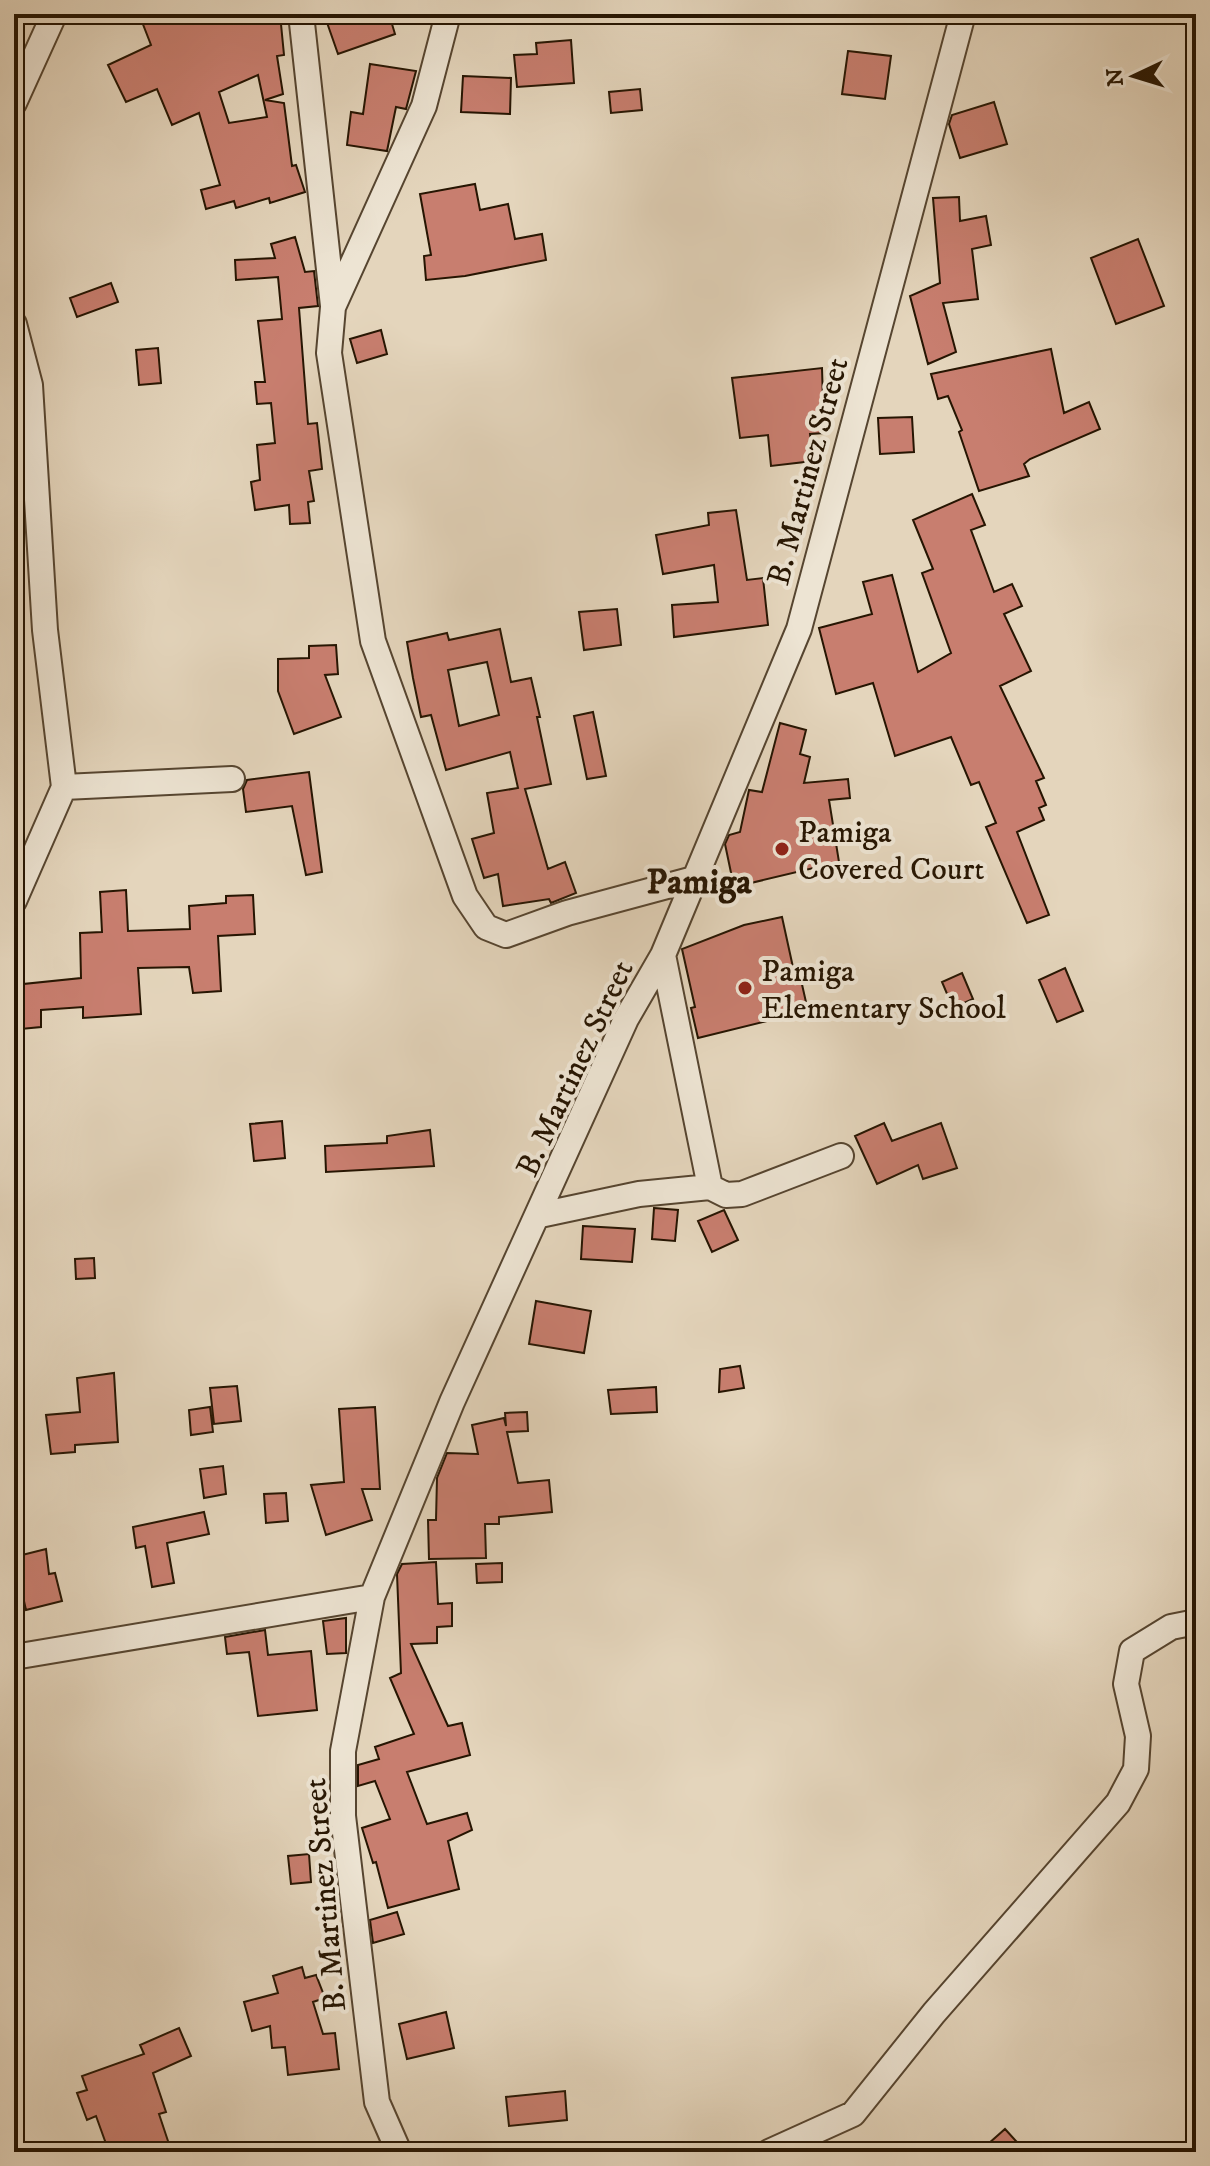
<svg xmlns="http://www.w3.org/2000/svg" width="1210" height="2166" font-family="'IM FELL DW Pica',serif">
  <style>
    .building { fill: #c87e6f; stroke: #261502; stroke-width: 2; fill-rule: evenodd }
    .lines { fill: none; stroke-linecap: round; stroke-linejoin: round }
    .minor-casing { stroke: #564530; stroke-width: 28 }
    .minor { stroke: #ede4d3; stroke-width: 24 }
    .poi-dot { fill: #8f2418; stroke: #ede4d3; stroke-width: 3 }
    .labels { text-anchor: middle; stroke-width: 8; stroke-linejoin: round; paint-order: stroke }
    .street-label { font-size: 32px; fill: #261502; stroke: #ede4d3 }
    .poi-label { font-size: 32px; fill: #261502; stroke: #ede4d3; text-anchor: start }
    .quarter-label { font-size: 36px; font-weight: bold; fill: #261502; stroke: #ede4d3 }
  </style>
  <rect width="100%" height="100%" fill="#e4d5bc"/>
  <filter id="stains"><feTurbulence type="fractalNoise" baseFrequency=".0025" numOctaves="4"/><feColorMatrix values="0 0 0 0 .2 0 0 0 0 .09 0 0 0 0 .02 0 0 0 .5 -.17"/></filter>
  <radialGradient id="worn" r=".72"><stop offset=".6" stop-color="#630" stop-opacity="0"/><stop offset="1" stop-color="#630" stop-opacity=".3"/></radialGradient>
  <path class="building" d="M 139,14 L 280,14 L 284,55 L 277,56 L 283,94 L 265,100 L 284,103 L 292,166 L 296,165 L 305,192 L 270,203 L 269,198 L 236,208 L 234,201 L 206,209 L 201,190 L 220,185 L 199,113 L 172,125 L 157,89 L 126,102 L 108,65 L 151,45 ZM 258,75 L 267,117 L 229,123 L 219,92 Z
    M 324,14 L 389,14 L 395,34 L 338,54 Z
    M 571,40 L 574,83 L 517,87 L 514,55 L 537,54 L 536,43 Z
    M 848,51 L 891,56 L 885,99 L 842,94 Z
    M 370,64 L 416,71 L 406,109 L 396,107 L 387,151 L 347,145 L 351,112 L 363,114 Z
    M 463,76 L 511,78 L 510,114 L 461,112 Z
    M 640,89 L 642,110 L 611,113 L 609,92 Z
    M 994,102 L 1007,144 L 960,158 L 949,124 L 952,115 Z
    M 475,184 L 480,210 L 508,204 L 515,239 L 542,234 L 546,260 L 465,276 L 426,280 L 424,256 L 431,255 L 420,194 Z
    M 959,197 L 960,221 L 986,216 L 991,245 L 972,249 L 978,299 L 943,303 L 956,352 L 928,364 L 910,296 L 940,283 L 933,198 Z
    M 295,237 L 305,272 L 314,271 L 318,306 L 299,308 L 308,424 L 317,423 L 322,469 L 309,471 L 314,501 L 308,502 L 310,523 L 290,524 L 289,505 L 255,510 L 251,482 L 260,480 L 257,445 L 275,443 L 271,403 L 257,404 L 255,382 L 265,382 L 258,321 L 282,319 L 278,277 L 236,280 L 235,260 L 275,258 L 271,244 Z
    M 1138,239 L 1164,306 L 1116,324 L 1091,258 Z
    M 111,283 L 118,302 L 77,317 L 70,298 Z
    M 381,330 L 387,354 L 357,363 L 350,339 Z
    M 158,348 L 161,383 L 139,385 L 136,350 Z
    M 1051,349 L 1064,413 L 1089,402 L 1100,429 L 1030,459 L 1024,464 L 1029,476 L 979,491 L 959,432 L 962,430 L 948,396 L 938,399 L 931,374 Z
    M 822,368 L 824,433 L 810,434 L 813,461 L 771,466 L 768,435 L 740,438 L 732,378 Z
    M 912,417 L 914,452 L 880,454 L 878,418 Z
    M 972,494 L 985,525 L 971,530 L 994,592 L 1012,584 L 1022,606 L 1004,614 L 1031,671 L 1000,686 L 1044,778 L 1036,781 L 1046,805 L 1039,808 L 1044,820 L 1017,832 L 1049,915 L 1027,923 L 986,827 L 996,823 L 979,782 L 971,785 L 951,737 L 895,756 L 873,683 L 836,694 L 819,628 L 872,614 L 863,582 L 892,575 L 918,672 L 951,653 L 922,573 L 933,569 L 913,520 Z
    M 736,510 L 747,580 L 763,578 L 768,625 L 674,637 L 672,605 L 718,602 L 714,565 L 663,574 L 656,535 L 709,525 L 708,513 Z
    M 617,609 L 621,645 L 584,650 L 579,612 Z
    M 500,629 L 511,682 L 531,678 L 540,717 L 537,717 L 551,784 L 525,789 L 548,869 L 565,862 L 576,893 L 551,903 L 549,899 L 503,906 L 498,874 L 484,878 L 472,839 L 494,833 L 487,793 L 518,788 L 510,752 L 446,770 L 431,715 L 421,717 L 413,678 L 407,642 L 447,633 L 449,640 ZM 487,662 L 499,715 L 459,726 L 448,670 Z
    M 336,645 L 338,674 L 325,675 L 341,717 L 294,734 L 278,691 L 278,659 L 309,658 L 309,646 Z
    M 593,712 L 606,776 L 587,779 L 574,716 Z
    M 780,723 L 806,730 L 800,754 L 810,757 L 804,783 L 848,779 L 850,798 L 829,800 L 839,862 L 734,887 L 725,844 L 729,835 L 740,832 L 749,790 L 762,792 Z
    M 309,772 L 322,872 L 306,875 L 292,806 L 246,812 L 243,789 L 247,780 Z
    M 126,890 L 128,931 L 190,929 L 189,906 L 226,903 L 226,896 L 253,895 L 255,934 L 218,936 L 221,991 L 193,993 L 189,967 L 138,968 L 141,1014 L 83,1018 L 83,1007 L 41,1010 L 41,1027 L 21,1029 L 14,985 L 81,978 L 80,933 L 102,932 L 100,892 Z
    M 782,917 L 796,981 L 801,980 L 808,1011 L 698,1038 L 691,1008 L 695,1007 L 682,949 L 744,925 Z
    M 1065,968 L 1083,1011 L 1057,1022 L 1039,980 Z
    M 962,973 L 973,999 L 953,1008 L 942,982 Z
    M 282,1121 L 285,1158 L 254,1161 L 250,1124 Z
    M 884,1123 L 892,1141 L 941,1123 L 957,1168 L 923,1179 L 918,1165 L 877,1184 L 855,1136 Z
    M 430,1130 L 434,1166 L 326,1172 L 325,1146 L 387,1143 L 387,1136 Z
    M 654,1208 L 678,1210 L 675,1241 L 652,1239 Z
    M 724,1210 L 738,1240 L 712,1252 L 698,1221 Z
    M 583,1226 L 635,1229 L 632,1262 L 581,1259 Z
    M 94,1258 L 95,1278 L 76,1279 L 75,1259 Z
    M 536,1301 L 591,1311 L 584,1353 L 529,1344 Z
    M 740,1366 L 744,1388 L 719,1392 L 720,1369 Z
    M 114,1373 L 118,1442 L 75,1445 L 75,1452 L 51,1454 L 46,1415 L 80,1412 L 77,1378 Z
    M 237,1386 L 241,1421 L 214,1424 L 210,1388 Z
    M 656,1387 L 657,1412 L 611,1414 L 608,1390 Z
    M 210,1407 L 213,1432 L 191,1435 L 189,1410 Z
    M 375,1407 L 380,1489 L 362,1489 L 372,1520 L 326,1535 L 311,1485 L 344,1482 L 339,1409 Z
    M 527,1412 L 528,1431 L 507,1432 L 518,1483 L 549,1480 L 552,1512 L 499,1517 L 499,1524 L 485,1524 L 486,1558 L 429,1559 L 428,1520 L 436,1520 L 437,1478 L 447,1453 L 478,1454 L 472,1425 L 504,1418 L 506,1426 L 505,1413 Z
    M 223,1466 L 226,1494 L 204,1498 L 200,1469 Z
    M 286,1493 L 288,1521 L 266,1523 L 264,1494 Z
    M 204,1512 L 209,1534 L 167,1543 L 174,1583 L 152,1587 L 145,1546 L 136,1548 L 133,1527 Z
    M 46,1549 L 49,1574 L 55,1573 L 62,1601 L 26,1610 L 14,1557 Z
    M 436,1562 L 438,1604 L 452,1603 L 452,1626 L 437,1627 L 437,1643 L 411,1644 L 448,1726 L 462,1723 L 470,1755 L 407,1772 L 427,1824 L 467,1813 L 472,1830 L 448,1841 L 459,1889 L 388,1908 L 376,1862 L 373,1863 L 362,1828 L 390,1819 L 375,1781 L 358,1786 L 358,1765 L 379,1759 L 375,1747 L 414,1734 L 390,1678 L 401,1673 L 397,1574 L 402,1564 Z
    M 502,1563 L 502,1582 L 477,1583 L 476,1564 Z
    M 346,1618 L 346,1653 L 327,1654 L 323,1621 Z
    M 265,1630 L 268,1655 L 311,1651 L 317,1710 L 258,1716 L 249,1652 L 227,1654 L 225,1637 Z
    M 309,1854 L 311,1882 L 291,1884 L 288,1856 Z
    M 397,1912 L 404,1934 L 373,1943 L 370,1920 Z
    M 302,1967 L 305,1978 L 316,1975 L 325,1998 L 313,2002 L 323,2034 L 335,2033 L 339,2069 L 288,2075 L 285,2047 L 272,2048 L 270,2026 L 252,2031 L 244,2002 L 278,1993 L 273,1976 Z
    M 446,2012 L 454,2048 L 407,2059 L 399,2024 Z
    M 179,2028 L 191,2056 L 153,2073 L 166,2112 L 159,2114 L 169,2144 L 144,2152 L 109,2152 L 96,2116 L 87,2120 L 77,2093 L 87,2090 L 82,2076 L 144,2054 L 140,2045 Z
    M 565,2091 L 567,2120 L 509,2126 L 506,2097 Z
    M 1005,2129 L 1026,2152 L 979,2152 Z"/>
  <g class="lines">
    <g class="minor-casing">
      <path id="minor" d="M 301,14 L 333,306
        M 448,14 L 424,106 L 333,307 L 329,353 L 373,641 L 465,896 L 486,927 L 506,935 L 567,913 L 697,878
        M 14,103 L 53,17
        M 14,324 L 30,385 L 45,630 L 64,787 L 14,901
        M 64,787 L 232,779
        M 710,1187 L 726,1195 L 742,1194 L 841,1156
        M 540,1215 L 639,1194 L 710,1187 L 663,955
        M 14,1657 L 372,1597
        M 399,2152 L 377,2102 L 343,1816 L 343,1751 L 372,1597 L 452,1402 L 626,1019 L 663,955 L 799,629 L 963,14
        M 769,2152 L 853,2114 L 934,2013 L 1118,1803 L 1136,1769 L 1138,1736 L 1126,1684 L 1132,1651 L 1171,1627 L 1196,1622"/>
    </g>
    <use href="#minor" class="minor"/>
  </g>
  <g class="poi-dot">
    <circle cx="782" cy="849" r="8"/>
    <circle cx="745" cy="988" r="8"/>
  </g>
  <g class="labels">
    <g class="street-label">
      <text transform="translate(807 471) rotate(-75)" y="11">B. Martinez Street</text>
      <text transform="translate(574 1068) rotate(-65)" y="11">B. Martinez Street</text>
      <text transform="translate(324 1895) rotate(-95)" y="11">B. Martinez Street</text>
    </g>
    <g class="poi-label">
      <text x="798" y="842">Pamiga<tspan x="798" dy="37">Covered Court</tspan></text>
      <text x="761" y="981">Pamiga<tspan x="761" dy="37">Elementary School</tspan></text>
    </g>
    <g class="quarter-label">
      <text x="699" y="893">Pamiga</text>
    </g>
  </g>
  <rect width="1210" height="2166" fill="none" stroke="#e4d5bc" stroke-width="48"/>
  <rect x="16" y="16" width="1178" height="2134" fill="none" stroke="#261502" stroke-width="4"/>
  <rect x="24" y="24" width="1162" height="2118" fill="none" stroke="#261502" stroke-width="2"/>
  <g transform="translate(1134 76) rotate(266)" stroke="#ede4d3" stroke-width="6" paint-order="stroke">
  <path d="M0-6L14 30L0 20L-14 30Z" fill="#261502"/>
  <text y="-12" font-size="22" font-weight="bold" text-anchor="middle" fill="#261502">N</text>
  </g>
  <rect width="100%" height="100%" filter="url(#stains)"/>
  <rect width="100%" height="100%" fill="url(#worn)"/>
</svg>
